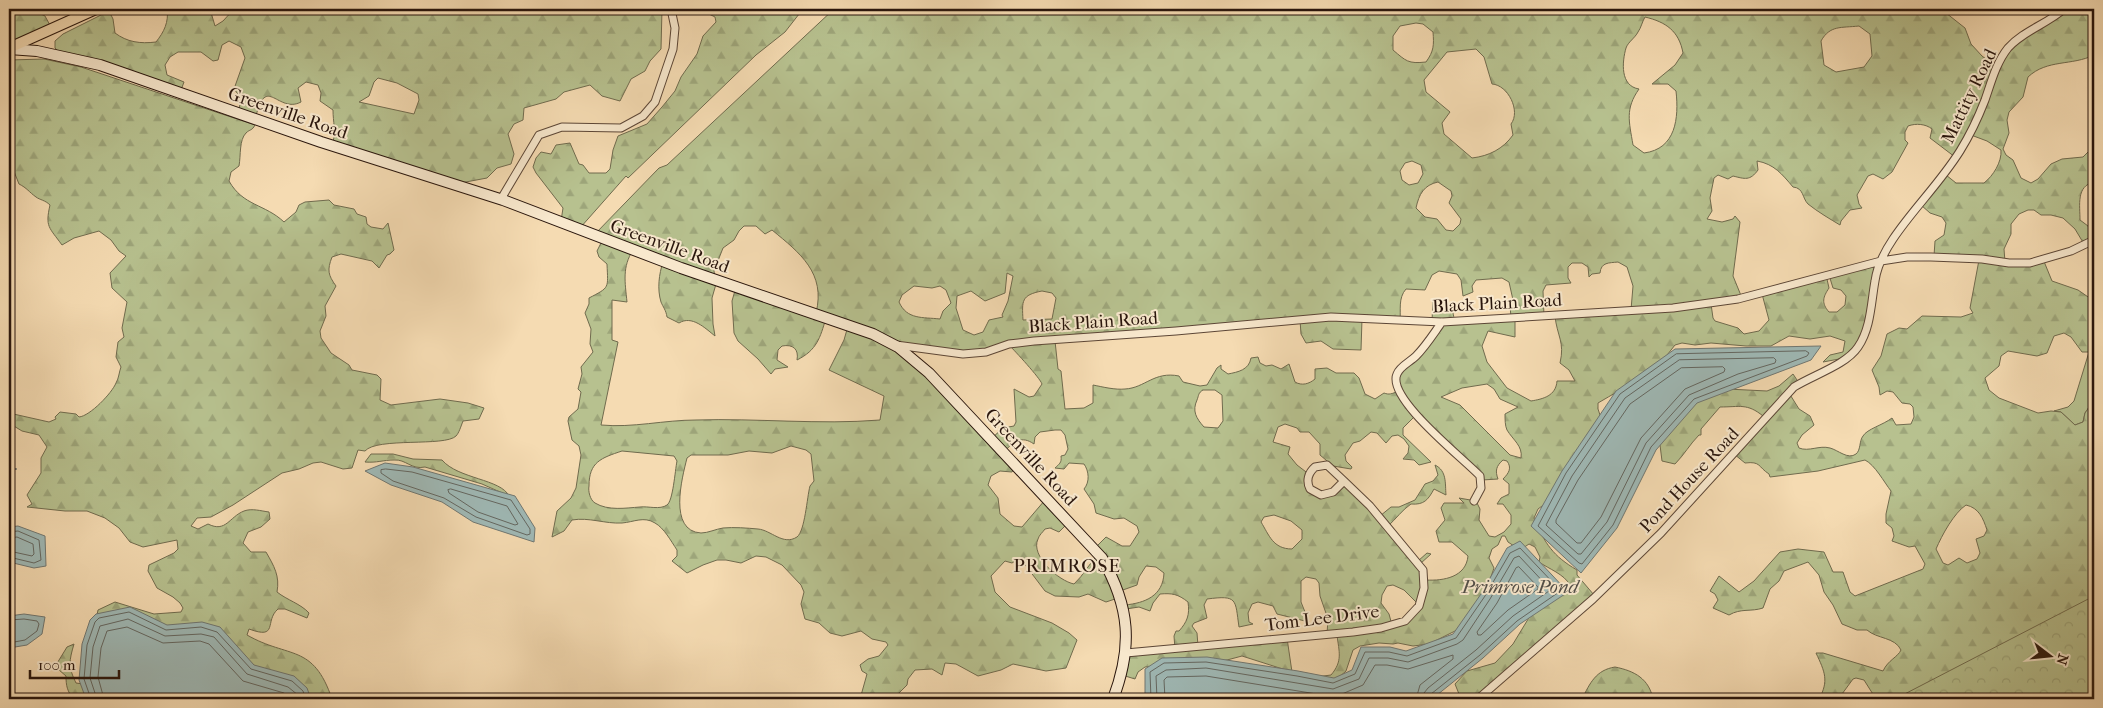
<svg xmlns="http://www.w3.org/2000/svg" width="2103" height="708" font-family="'IM FELL French Canon',serif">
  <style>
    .grass { fill: #b7c18f; stroke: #706b4e }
    .forest { fill: url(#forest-firs); stroke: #706b4e; fill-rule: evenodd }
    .park { fill: url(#park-crowns); stroke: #706b4e }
    .water { fill: #9fb9b6; stroke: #707772 }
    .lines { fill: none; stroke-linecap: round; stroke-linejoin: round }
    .shore { stroke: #646761; stroke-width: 1 }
    .stream { stroke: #707772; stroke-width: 2 }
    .minor-casing { stroke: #5c4636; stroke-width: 9 }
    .secondary-casing { stroke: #29150c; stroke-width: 12 }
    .primary-casing { stroke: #29150c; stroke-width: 12 }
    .minor { stroke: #f8e8cd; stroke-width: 7 }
    .secondary { stroke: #f8e8cd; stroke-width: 10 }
    .primary { stroke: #f5dbb2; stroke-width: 10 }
    .labels { text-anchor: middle; stroke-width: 4; stroke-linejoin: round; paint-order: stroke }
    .street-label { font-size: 18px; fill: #29150c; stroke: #f8e8cd }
    .neighbourhood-label { font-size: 19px; letter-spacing: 1px; fill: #29150c; stroke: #f8e8cd }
    .water-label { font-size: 19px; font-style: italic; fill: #524e48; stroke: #f8e8cd }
  </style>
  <defs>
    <pattern id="forest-firs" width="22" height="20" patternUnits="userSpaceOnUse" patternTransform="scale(1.25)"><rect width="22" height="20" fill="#b7c18f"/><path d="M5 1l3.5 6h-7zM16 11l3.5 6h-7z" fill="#9da57a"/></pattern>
    <pattern id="park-crowns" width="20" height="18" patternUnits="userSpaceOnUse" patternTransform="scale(1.25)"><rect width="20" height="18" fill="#b7c18f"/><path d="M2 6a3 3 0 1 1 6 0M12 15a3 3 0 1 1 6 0" fill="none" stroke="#9da57a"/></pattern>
  </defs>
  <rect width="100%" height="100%" fill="#f5dbb2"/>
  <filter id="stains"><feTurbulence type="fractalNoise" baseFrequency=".004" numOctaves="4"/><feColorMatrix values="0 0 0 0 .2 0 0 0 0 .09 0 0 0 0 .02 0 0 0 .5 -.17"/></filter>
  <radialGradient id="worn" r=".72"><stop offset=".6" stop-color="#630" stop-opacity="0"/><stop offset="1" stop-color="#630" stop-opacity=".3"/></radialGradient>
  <path class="grass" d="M 2089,352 L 2094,355 L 2094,400 L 2085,413 L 2083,422 L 2075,425 L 2061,412 L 2054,411 L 2068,407 L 2074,401 Z"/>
  <path class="forest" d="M 9,9 L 37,9 L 39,13 L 45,16 L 51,27 L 9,43 Z
    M 167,9 L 210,9 L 215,26 L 223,21 L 234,9 L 662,9 L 661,49 L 650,61 L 645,71 L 631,79 L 620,101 L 602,96 L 590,85 L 564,92 L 556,99 L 524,108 L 523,120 L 514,124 L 508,134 L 514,154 L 511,164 L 497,168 L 487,178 L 455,184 L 333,142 C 336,131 333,122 333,110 L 320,101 L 321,93 L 318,85 L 306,82 L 298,88 L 301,102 C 278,114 266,74 256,116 L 239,110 L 241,98 L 234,89 L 245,58 L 241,47 L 229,41 L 222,45 L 218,60 L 213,61 L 201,52 L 178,52 L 170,57 L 165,65 L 167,75 L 184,82 L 181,90 L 58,51 L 55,48 L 55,41 L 63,34 L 109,11 L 113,19 L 115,33 C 127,42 140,44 156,42 C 164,32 169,22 167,9 ZM 378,78 L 397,83 L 418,94 L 419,100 L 414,114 L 359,102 L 369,96 L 374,82 Z
    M 699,9 L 803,9 L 785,32 L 756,55 L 628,178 L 626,176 L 580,228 L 561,221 L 563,208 L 536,173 L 533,167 L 536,158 L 541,152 L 551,154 L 556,145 L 570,143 L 579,164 L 583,165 L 589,173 L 606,173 L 610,169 L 613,150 L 618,136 L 647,124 L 662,107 L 675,91 L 681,77 L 697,54 L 703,36 L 716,22 L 715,17 Z
    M 834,9 L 1941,9 L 1965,28 L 1971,44 L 1982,56 L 1998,68 L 2013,45 L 2061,9 L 2083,9 L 2094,14 L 2094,55 C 2072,66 2047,59 2028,77 L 2023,97 L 2009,112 L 2007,120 L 2009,133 L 2003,149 L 2006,155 L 2013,160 L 2021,178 L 2031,183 L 2038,179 L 2051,164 L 2062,159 L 2083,157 L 2094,146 L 2094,182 C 2076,186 2080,205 2080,220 L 2088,226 L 2094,239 L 2084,244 L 2075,229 L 2063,218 L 2051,215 L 2041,215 L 2034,210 L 2028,210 L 2019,214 L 2011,224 L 2011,234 L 2004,249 L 2005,262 L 2043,259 L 2052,281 L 2078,290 L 2094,301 L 2094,355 L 2089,352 L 2082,352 L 2071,337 L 2064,333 L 2054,336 L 2047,353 L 2037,356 L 2008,351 L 2001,356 L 1999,366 L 1985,378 L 1989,390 L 1999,398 L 2038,413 L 2051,411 L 2061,412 L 2075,425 L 2083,422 L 2085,413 L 2094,400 L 2094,699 L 1876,699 L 1864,680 L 1856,678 L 1853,679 L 1842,694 L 1843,699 L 1819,699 C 1829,681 1825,672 1816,653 L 1823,653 L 1883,671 C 1888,660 1898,657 1901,650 C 1895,637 1877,639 1867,630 L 1857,630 L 1842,624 L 1833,605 L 1824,592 L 1819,575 L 1808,562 L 1784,571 L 1779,581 L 1770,589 L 1763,608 C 1751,612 1741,608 1729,615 L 1713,608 L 1718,600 L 1715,594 L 1710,591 L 1719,576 L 1739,592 L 1754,581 L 1780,552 L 1798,549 L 1824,552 L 1833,572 L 1843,572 L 1850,592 L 1855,596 L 1923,569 L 1925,564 L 1915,546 L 1909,547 L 1892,541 L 1894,536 L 1892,528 L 1886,523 L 1886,514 L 1891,491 C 1884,482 1875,465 1865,460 L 1818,471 L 1770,477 L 1769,474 C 1758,467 1761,461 1745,463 L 1734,454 L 1763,416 C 1747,403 1740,407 1720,407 L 1701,429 L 1701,435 L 1699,435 C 1690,444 1684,455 1675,464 L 1662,461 L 1660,445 L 1680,415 L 1693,401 L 1727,389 L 1767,391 L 1779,386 L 1793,374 L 1799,383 L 1789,393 L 1799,409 L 1810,416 L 1814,425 L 1802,435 L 1797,443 L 1799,448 C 1809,452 1819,445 1830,448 C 1838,450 1848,460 1856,454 C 1861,450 1859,441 1863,436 C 1867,429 1883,425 1892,418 L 1896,425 L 1911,424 L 1914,417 L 1913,407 L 1910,404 L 1902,403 L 1893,392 L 1887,391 L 1880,395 L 1879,387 L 1872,370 L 1881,356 L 1887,334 L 1899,328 L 1907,329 L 1922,316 L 1961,317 L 1973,313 L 1970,308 L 1979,260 L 1934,256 L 1935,241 L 1944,235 L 1946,223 L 1942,217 L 1930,213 L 1921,205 L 1946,175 L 1956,183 L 1984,183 C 1993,176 2002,162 2001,150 L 1987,141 L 1971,135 L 1955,157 L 1930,138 L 1932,129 C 1926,124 1916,123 1908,126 L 1905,132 L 1905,140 L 1908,143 L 1892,172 L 1883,179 L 1873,174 L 1868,176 L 1857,195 L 1859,204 L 1862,208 L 1850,210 L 1841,221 L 1840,225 C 1830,219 1818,212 1808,204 C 1802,198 1804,188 1793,187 C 1782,174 1774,164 1757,161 L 1758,170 C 1750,181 1745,179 1733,176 L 1728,179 L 1718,175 L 1714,178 L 1710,198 L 1712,211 L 1707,219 L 1722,222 L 1733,219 L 1735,216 L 1740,222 L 1733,276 L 1742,298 L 1711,304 L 1713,318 L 1715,321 L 1738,328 L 1744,334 L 1759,331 L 1769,320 L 1762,294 L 1826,275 L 1829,288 C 1823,297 1821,303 1829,312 L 1837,312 L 1845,305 L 1846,296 L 1841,290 L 1833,288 L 1829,275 L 1881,261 L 1859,346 L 1841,362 L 1839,359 L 1823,362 L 1830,355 L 1843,352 L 1845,341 L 1830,336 L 1810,339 L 1789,336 L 1771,346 L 1746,346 L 1711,343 L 1695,345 L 1682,343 L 1675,345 C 1657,371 1625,387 1598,403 L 1598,409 L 1602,421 L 1573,483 L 1538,509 L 1534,518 C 1545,544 1553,556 1577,570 L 1577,575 L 1594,595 L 1490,692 L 1498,699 L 1461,699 L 1455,684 L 1467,671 L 1495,663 L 1513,644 L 1533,611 L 1549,599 L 1568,589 L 1570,585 C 1564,574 1549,569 1539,562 L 1540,557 L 1535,547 L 1529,544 L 1520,550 L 1508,542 L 1505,536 L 1502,536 L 1498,545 L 1492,549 L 1489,558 L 1494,568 L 1487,588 L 1459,629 L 1429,644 L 1413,646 L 1398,643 L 1393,644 L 1379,643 L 1360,646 L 1353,650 L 1346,671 L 1337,679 L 1308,678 L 1331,675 C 1343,661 1339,652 1337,635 L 1327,634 L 1328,619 L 1320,596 L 1319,583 L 1316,579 L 1306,577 L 1301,581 L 1301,602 L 1309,622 L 1277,614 L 1273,606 L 1258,602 L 1252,604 L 1248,613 L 1249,622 L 1253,624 L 1239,627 C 1235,599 1238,595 1207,599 L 1204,605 L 1207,618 L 1194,623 L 1192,626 L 1197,633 L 1198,646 L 1287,638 L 1292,672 L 1242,656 L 1227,660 L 1145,667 L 1138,672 L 1135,679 L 1122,675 L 1127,654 L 1175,649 L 1174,636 L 1176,631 L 1179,631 C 1187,622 1190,615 1188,602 C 1178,594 1172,593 1160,594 L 1153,603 L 1150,611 L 1139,607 L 1126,609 L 1125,605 C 1145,603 1163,596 1164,573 L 1156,567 L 1146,566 L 1139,577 L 1137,585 L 1120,591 L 1121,597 L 1106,602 L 1088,594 L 1079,597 L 1055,596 L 1045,591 L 1020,558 L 1012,563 L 1005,561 L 991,576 L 995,592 L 1010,607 L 1052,623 L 1069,633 L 1077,640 L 1066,668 L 1046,671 L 1013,664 L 1001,670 L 978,676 L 956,664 L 945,663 L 942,675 L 932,669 L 915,670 L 908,679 L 907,685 L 893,699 L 860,699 L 867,674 L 862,671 L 860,665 L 868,659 L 879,656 L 888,645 L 886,642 L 872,639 L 861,631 L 842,636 L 830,633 L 819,623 L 805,619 L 801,604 L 804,592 L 801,585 L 782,565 L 766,557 L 756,556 L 741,563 L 726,560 L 717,560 L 703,565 L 687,573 L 672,561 L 677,556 L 677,550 C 671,541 664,528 655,523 C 644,516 634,522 622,523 C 605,524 589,517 572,520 L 564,531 L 552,537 L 557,511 L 571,498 L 576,488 L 581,455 L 579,446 L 572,440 L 568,421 L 569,417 L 578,409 L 581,392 L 578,389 L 582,374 L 581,367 L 593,352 L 590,344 L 591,329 L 585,313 L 589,304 L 589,298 C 610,287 608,289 607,264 L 599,257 L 597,251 L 603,239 L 595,234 L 659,168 L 667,165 ZM 1645,17 C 1666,22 1679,31 1683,53 L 1675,65 L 1652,84 L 1668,84 L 1676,91 C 1679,118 1676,149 1644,153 L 1633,145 C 1629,121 1625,109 1639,89 C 1620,86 1622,62 1626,48 C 1628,42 1635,38 1638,32 C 1641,28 1642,22 1645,17 ZM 1416,23 L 1423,24 L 1433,32 C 1434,45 1434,51 1426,62 C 1408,64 1406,61 1393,50 L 1393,36 L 1400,26 ZM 1859,26 L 1870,34 L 1872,56 L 1864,67 L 1836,72 L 1824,65 L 1821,41 C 1830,25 1841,28 1859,26 ZM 1476,49 L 1484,57 L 1492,84 C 1508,85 1521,111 1511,124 L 1513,135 C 1503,149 1489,156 1472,158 L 1444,134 L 1442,123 L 1450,112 L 1426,92 L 1424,80 L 1447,52 ZM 1412,161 L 1421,165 L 1423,174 L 1418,183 L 1409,185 L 1402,180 L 1400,171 L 1405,163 ZM 1438,182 L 1451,191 L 1452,196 L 1449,203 L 1461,219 L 1460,224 L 1453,231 L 1446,230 L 1437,219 L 1425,217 L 1416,208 C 1419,194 1424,185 1438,182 ZM 744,226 L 756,226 L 765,234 L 772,230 C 800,253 826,273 816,313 L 736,287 L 732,301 L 734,333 L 738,341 L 758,359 L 771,374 L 775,369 L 788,367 L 777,360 L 778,350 L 782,346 C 793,344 799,349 797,360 C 817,350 820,338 826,318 L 848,326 L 844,340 L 829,370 L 884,396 L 880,420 C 819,425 757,418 696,420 C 664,420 633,428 601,425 L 618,342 L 612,340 L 612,300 L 627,302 C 625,282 622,267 633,250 L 663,262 C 659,274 657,289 661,302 C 663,307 666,310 667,317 L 679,323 C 692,315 705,328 715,336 L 713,324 L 712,298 L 716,284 L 714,271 L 723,248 L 734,240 L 739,231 ZM 1618,262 L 1627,267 L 1633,286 L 1631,310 L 1555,316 C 1557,336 1565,342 1560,363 L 1569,370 L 1575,381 L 1557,381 C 1556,396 1543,399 1531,401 L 1507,388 L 1487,362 L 1482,346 L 1488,331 L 1515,337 L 1515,320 L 1544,316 L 1543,291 L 1546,285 L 1571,283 L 1568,278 L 1568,267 L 1572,263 L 1582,263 L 1588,267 L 1589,277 L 1592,274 L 1600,273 C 1601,262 1609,263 1618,262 ZM 1439,271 L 1457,274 L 1461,280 L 1463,296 L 1473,292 L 1472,286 L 1476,280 L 1502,278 L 1509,282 L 1513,300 L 1510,305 L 1511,318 L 1454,321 C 1454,308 1447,299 1433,300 L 1432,321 L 1441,325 L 1397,377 L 1398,391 C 1392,394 1389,395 1384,393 L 1375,399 L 1365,394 L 1359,378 L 1354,373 L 1336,373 L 1327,368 L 1315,369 L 1315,379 C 1309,384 1302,386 1295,382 L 1289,364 L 1281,369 L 1272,365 L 1266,366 L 1260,363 L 1258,357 L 1251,358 C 1249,370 1238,372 1228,374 L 1221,369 L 1221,365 L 1217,368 L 1207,385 L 1200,386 L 1183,382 L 1179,376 C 1154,371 1145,388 1125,389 C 1115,390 1103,387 1093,385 L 1093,403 L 1084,408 L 1065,409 L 1061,371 L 1058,369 L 1055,341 L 1300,320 L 1301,334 L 1306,343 L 1321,341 L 1333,349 L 1361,350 L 1362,319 L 1400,320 C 1401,310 1398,298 1406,289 L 1425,290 L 1432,275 ZM 1007,273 L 1013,276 L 1008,301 L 1002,315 L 1003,317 L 989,320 L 983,332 L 974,335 L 963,330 L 956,308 L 957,296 L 971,291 L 985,301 L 1005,293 ZM 914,286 L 932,288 L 940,286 L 946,290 L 951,303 L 943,311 L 940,319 C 923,317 907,320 899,302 L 902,295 ZM 1042,291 L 1052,293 L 1056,298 L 1052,319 L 1023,320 C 1022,301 1021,295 1042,291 ZM 1009,345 C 1015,351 1040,378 1042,384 L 1034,396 L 1029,397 L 1014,389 L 1016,422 L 1014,426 L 1003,428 L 992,438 L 900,346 L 981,352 ZM 1487,384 L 1494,389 L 1500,399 L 1518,407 L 1505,414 C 1505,419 1505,426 1507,430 C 1513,440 1523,446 1521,458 L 1510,455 L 1460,405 L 1441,397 L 1462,388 ZM 1203,390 L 1215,390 L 1222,395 L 1223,421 L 1218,428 L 1204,427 C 1196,418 1192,411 1197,400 C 1199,395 1198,393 1203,390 ZM 1416,415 L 1482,480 L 1498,479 C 1495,471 1496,466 1503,460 L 1507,461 C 1512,468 1509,473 1503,479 L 1509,484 L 1509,494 L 1501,498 L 1497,504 L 1503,504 L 1511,515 L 1511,524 L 1504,532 L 1495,537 L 1489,536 L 1479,520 L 1480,509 L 1476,501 L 1459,498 L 1464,503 L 1444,503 L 1441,508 L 1445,520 L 1436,531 L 1439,542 L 1452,542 L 1468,556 C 1466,577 1444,581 1426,580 L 1420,564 L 1431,554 L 1427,553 L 1418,561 L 1388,526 C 1396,519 1402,510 1411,504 C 1424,505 1428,500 1434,489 L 1446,495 C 1445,483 1447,471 1435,465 L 1438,475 L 1433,481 L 1425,484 L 1415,500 L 1399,507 L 1391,507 L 1380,516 L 1343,483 L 1326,496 L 1309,485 L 1310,475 L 1297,465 L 1288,454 L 1290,447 L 1273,442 L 1278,427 L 1285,424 L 1297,428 L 1300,432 L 1309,432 L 1320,444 L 1320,455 L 1333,466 L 1351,469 L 1352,467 L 1346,461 L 1345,455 L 1353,443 L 1360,441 L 1371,432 L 1377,433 L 1386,443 L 1392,436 L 1398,435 L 1404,439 L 1409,446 L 1408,453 L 1403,459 L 1414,460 L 1419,465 L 1431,462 L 1403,435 L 1403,428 ZM 1055,430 L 1061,430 L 1065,435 L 1068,449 L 1065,455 L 1061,456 C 1062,463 1059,464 1055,468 L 1064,469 L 1069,463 L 1084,464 C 1089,471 1090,482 1084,489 L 1094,504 L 1096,513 L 1114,519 L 1124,518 L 1137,526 L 1139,532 L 1130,546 L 1122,546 L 1106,537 L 1095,548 L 1099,554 C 1089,563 1084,575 1074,584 C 1059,581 1030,556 1038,539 C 1039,535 1043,532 1045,529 L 1050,528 L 1059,532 L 1069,522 L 1045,500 L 1022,527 L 1014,526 L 1000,514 L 998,498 L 988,485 L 991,476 L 1000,471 L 1012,472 L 1016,466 L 1004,451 C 1015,442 1021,435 1034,444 L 1035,437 L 1040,432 ZM 791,446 L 806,450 L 811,454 L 814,481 L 810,486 C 807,497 805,531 797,537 C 783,546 771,530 758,529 C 747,528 734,527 723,528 C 716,529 708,533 701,533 C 668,531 682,478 687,458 L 691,455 L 728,455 L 749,451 L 772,453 ZM 622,451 L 674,456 L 677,461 C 675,471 673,501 667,505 C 660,510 648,506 640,507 C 626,508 608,511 595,503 C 590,500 588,491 589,486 C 589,462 601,458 622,451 ZM 1966,505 C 1979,508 1983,518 1987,530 L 1984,536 L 1976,539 L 1980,553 L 1977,559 L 1967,563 L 1959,558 L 1948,565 L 1943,563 L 1936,549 C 1942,535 1954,513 1966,505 ZM 1274,515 L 1291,521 L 1302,530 L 1302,539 L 1292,549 C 1273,549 1269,535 1261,522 L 1264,517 ZM 1393,585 L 1404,590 L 1418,604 L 1406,621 L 1392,625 L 1389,614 L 1381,603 L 1382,595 L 1387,586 Z
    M 44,59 L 81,67 L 255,125 C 252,131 250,129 246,133 C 239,140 241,155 239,166 L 231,172 L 229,181 C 243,206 265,204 284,222 L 296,212 L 299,205 L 305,202 L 329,200 L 334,205 L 354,209 L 357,214 L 366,217 L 367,224 L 371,227 L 383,229 L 388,223 L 394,250 L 390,254 L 387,255 L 379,268 L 372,261 L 341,254 L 332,257 C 327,270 328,275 336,286 L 325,306 L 326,316 L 320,331 L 321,338 L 331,353 L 349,365 L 352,370 L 377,375 L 381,379 L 380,400 L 391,405 L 440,399 L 468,403 L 484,408 L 479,419 L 463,421 C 461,426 459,433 456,436 C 445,447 377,437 365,451 L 358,450 L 352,468 L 343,469 L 321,462 L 313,463 L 299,469 L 282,473 L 233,505 L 211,517 L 197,518 L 191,526 L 198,529 L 208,524 C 226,533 229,517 244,511 C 252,508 261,511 269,512 L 270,519 L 261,527 L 248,532 L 243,543 L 251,552 L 266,552 C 274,566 280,576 277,592 C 287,600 301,604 309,613 L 307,618 L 285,609 L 278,609 C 264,621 279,640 249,629 L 247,635 C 289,659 313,643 332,699 L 74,699 C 67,692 66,685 66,676 L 59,670 L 56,665 L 67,647 L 74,644 C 69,661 68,667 76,683 L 83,684 L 98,610 L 115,602 L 154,614 L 181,612 L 183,608 L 180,603 L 173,597 L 157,588 L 148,571 L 149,565 L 174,553 L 178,549 L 177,540 L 143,547 L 130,542 L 119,528 L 105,518 L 87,511 L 65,511 L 27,507 L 32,504 L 27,495 L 41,473 L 41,458 L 47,447 L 39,435 L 22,431 L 9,423 L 9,413 L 49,422 L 56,419 L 55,417 L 60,412 L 76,414 L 79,417 C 90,416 112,393 116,383 C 119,378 119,372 121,367 L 116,357 L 118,342 L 124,337 L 122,328 L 127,302 L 112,288 L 110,273 L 126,256 L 119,251 L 111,240 L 99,231 L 74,238 L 62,245 C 49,227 45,227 50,205 C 45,200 40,200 36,197 C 29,192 27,188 19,184 L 13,169 L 9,166 L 9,60 Z
    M 371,454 L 393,454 L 413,459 L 442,460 C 458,479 501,479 509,496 L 482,484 L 425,467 C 411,470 406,459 394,460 C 383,460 377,463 365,462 Z
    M 1615,667 C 1635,671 1649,679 1653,699 L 1582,699 C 1590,683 1596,670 1615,667 Z"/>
  <path class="park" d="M 2094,596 L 2094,699 L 1895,699 Z"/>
  <path class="water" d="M 1821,346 L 1811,360 L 1697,403 L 1656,450 L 1617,528 L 1581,573 L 1531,526 L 1562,471 L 1616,391 L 1675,349 Z
    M 385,463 L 413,467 L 515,496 L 535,528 L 534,542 L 473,522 L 442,502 L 391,485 L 365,471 Z
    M 18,526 L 45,536 L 46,566 L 34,568 L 9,562 L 9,527 Z
    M 1520,541 L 1568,592 L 1520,624 L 1483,658 L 1432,699 L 1147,699 L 1145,696 L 1145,669 L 1162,658 L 1207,657 L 1298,671 L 1334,678 L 1352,670 L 1361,647 L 1390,647 L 1406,651 L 1453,634 L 1481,594 L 1507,548 Z
    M 130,607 L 167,625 L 202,622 L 220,627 L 254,665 L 294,676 L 307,688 L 311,699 L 86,699 L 79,680 L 82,644 L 90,620 L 96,614 Z
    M 24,614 L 45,617 L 42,634 L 27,645 L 9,648 L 9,616 Z"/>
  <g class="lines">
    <path class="shore" d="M 1806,351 L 1809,353 L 1807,356 L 1694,399 L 1651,447 L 1613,525 L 1582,564 L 1579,563 L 1538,526 L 1566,473 L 1620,394 L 1676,354 Z
      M 1774,358 L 1776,360 L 1775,363 L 1738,374 L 1689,395 L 1646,443 L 1607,522 L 1581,554 L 1578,554 L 1546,525 L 1572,476 L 1625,398 L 1679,360 Z
      M 1723,367 L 1725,369 L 1724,372 L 1685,389 L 1641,438 L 1601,517 L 1581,543 L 1577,543 L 1556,523 L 1556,520 L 1578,480 L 1630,404 L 1681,368 Z
      M 386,469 L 412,472 L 511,500 L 530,529 L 530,534 L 527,535 L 476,517 L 444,498 L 393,481 L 381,473 L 381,470 Z
      M 451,489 L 507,506 L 518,524 L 515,525 L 478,512 L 449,493 L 448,490 Z
      M 9,532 L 18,531 L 39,540 L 41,560 L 34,563 L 9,557
      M 9,538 L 17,537 L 33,544 L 34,554 L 32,556 L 9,551
      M 1519,567 L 1538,587 L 1538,589 L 1508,610 L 1481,635 L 1478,635 L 1477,632 L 1497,603 L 1516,568 Z
      M 9,620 L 24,619 L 37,621 L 39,624 L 37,631 L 25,640 L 9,643
      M 91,699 L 84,679 L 87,645 L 95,622 L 99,618 L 129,612 L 166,630 L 201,627 L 217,632 L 251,669 L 292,681 L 303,691 L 306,699
      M 97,699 L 90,678 L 93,647 L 100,626 L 128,619 L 165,636 L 201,634 L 214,637 L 247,674 L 288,687 L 298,695 L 299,699
      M 104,699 L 98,677 L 101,648 L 107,631 L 127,627 L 163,643 L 200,641 L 209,644 L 243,681 L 284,693 L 291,699
      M 1151,699 L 1150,672 L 1164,663 L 1206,662 L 1297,676 L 1333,683 L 1355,674 L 1365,652 L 1389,652 L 1407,656 L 1456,638 L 1485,596 L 1510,553 L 1520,548 L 1559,589 L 1559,592 L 1517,621 L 1480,655 L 1431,694 L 1429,699
      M 1157,699 L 1156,676 L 1166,670 L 1206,668 L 1333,689 L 1359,679 L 1369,658 L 1388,658 L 1408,662 L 1457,644 L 1463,640 L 1490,599 L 1514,558 L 1519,556 L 1549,588 L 1549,591 L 1513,616 L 1476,650 L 1428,688 L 1424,693 L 1423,699
      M 1165,699 L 1164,680 L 1167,677 L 1206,676 L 1335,697 L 1363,685 L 1375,665 L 1387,665 L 1408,669 L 1453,655 L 1453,659 L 1420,685 L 1416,699"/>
    <path class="stream" d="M 9,469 L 16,469"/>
    <g class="minor-casing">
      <path id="minor" d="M 501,199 L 539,135 L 562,127 L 621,128 L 643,116 L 655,102 L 673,49 L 675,28 L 671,9
        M 1442,322 C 1434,333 1426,346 1416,356 C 1410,362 1400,366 1397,374 C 1386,398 1463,458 1480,476 L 1481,488 L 1474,501
        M 896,345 L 963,354 L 986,352 L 1009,344 L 1034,341 L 1176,331 L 1331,317 L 1442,322 L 1673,308 L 1738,299 L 1881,261 L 1907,257 L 1931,257 L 1982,259 L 2009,263 L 2030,263 L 2071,251 L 2094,240
        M 1327,465 L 1344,481 L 1333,492 L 1321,495 L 1310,489 C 1306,481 1308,473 1315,467 Z
        M 1126,653 L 1353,632 L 1381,628 L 1405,621 L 1419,606 L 1424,588 L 1423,570 L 1370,506 L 1344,481
        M 1478,699 L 1593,599 L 1661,533 L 1794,387 C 1813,375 1846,365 1858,347 C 1871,328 1871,303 1875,281 C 1877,266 1885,251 1893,239 C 1913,209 1940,183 1960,151 C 1970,135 1978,118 1985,100 C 1991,83 1996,63 2008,48 C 2023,31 2047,24 2064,9"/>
    </g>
    <g class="secondary-casing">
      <path id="secondary" d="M 9,49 L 37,51 L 100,65 L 321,142 L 503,200 L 681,268 L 873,334 L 898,347 L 929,373 L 1102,558 C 1130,607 1133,646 1113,699"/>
    </g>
    <g class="primary-casing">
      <path id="primary" d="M 9,48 L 96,9"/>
    </g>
    <use href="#minor" class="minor"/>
    <use href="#secondary" class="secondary"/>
    <use href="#primary" class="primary"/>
  </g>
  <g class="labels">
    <g class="street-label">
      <text transform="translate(1969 96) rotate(-64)" y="6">Mattity Road</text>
      <text transform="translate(288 113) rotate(19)" y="6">Greenville Road</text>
      <text transform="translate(670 246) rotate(20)" y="6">Greenville Road</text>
      <text transform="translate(1497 303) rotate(-3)" y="6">Black Plain Road</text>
      <text transform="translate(1093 322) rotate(-4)" y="6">Black Plain Road</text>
      <text transform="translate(1031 457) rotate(47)" y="6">Greenville Road</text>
      <text transform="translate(1689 480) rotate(-47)" y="6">Pond House Road</text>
      <text transform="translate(1322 618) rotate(-7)" y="6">Tom Lee Drive</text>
    </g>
    <g class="neighbourhood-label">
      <text x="1067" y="572">PRIMROSE</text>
    </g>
    <g class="water-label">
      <text x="1520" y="593">Primrose Pond</text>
    </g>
  </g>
  <rect width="2103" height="708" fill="none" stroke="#f5dbb2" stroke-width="30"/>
  <rect x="10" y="10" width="2083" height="688" fill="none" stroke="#29150c" stroke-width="2.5"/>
  <rect x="15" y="15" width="2073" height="678" fill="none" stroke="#29150c"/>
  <g transform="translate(2050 656) rotate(106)" stroke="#f8e8cd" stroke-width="4" paint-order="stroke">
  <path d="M0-4L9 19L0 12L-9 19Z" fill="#29150c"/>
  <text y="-8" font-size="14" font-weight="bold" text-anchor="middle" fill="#29150c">N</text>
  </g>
  <path d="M30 670v8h89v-8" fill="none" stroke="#29150c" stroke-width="2.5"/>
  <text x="38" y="670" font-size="15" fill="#29150c" stroke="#f8e8cd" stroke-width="4" paint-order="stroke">100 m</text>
  <rect width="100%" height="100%" filter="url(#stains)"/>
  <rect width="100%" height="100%" fill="url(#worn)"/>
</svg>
